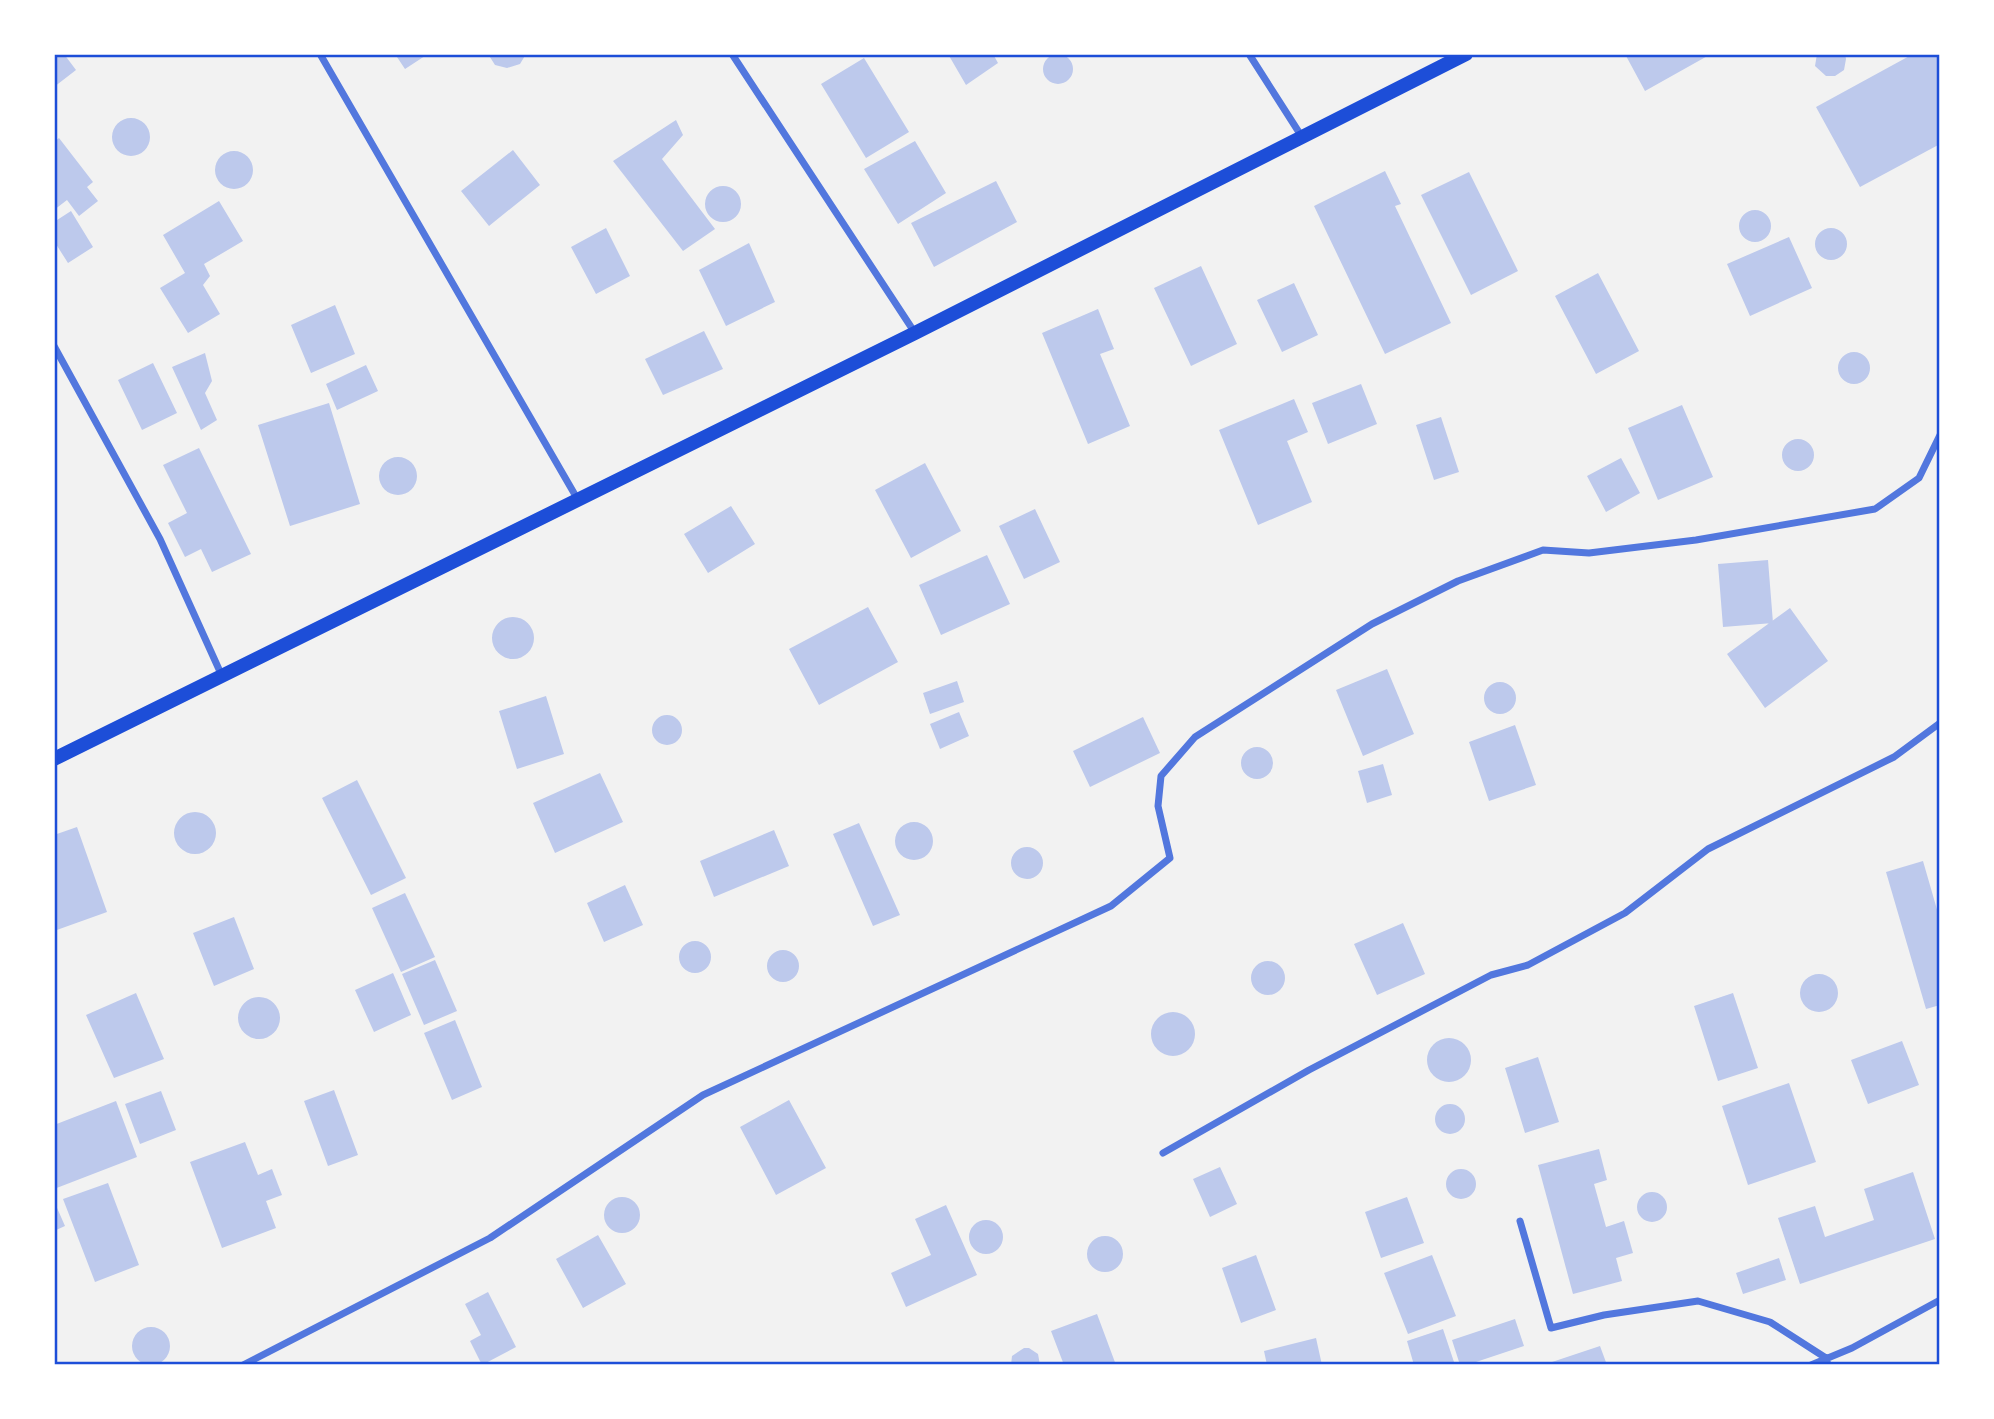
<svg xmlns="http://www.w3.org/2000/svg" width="1994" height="1419" font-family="Merriweather,serif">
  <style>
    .building { fill: #bdc9ec }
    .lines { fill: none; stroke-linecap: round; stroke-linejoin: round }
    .minor { stroke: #5277de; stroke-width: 7 }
    .secondary { stroke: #1d4ed8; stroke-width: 14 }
    .neatline { fill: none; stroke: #1d4ed8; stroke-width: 2.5 }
  </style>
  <rect width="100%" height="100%" fill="#f2f2f2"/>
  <path class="building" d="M1043 69a15 15 0 1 1 30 0a15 15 0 1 1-30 0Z
    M 54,54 L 64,54 L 76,70 L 54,87 Z
    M 395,54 L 428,54 L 405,69 Z
    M 488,54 L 526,54 L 520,64 L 507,68 L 495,65 Z
    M 948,54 L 993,54 L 998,63 L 966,85 Z
    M 1625,54 L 1711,54 L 1645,91 Z
    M 1817,54 L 1845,54 L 1846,59 L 1844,70 L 1835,76 L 1826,76 L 1815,66 Z
    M 1913,54 L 1938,54 L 1940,57 L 1940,144 L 1860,187 L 1816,107 Z
    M 864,58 L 909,132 L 866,158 L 821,84 Z
    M112 137a19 19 0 1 1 38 0a19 19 0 1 1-38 0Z
    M 676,120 L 683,135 L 662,159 L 715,229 L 683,251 L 613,161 Z
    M 59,138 L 93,182 L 87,187 L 98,201 L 79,216 L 67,200 L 54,210 L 54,142 Z
    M 915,141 L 946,193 L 898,224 L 864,169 Z
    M 513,150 L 540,185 L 489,226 L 461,191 Z
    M215 170a19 19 0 1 1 38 0a19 19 0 1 1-38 0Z
    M 1385,171 L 1401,204 L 1395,206 L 1451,323 L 1385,354 L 1314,206 Z
    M 1469,172 L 1518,271 L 1471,295 L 1421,195 Z
    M 996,181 L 1017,222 L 934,267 L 911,223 Z
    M705 204a18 18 0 1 1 36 0a18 18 0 1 1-36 0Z
    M 219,201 L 243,241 L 204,264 L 210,276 L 203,285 L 220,314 L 188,333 L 160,288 L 185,273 L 163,235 Z
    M1739 226a16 16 0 1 1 32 0a16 16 0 1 1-32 0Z
    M 71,211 L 93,247 L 68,263 L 54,241 L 54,222 Z
    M 606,228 L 630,276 L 596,294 L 571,247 Z
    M1815 244a16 16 0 1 1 32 0a16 16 0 1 1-32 0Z
    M 1789,237 L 1812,288 L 1750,316 L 1727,264 Z
    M 749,243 L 775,302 L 726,326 L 699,270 Z
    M 1201,266 L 1237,344 L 1191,366 L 1154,288 Z
    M 1598,273 L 1639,351 L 1596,374 L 1555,296 Z
    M 1294,283 L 1318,335 L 1282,352 L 1257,300 Z
    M 335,305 L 355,354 L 311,373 L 291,325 Z
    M 1098,309 L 1114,349 L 1100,354 L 1130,426 L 1088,444 L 1042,333 Z
    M 704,331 L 723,369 L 663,395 L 645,359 Z
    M1838 368a16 16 0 1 1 32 0a16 16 0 1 1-32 0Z
    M 205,353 L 212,381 L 205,393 L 217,420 L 201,430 L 172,367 Z
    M 153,363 L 177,413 L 142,430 L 118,380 Z
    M 366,365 L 378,391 L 337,410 L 326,384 Z
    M 1361,384 L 1377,424 L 1328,444 L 1312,403 Z
    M 1294,399 L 1308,432 L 1287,441 L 1312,502 L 1258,525 L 1219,430 Z
    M 329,403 L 360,504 L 290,526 L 258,425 Z
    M 1682,405 L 1713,477 L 1658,500 L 1628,428 Z
    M 1441,417 L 1459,472 L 1434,480 L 1416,425 Z
    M1782 455a16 16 0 1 1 32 0a16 16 0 1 1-32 0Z
    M 199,448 L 251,554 L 212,572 L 201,549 L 185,557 L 168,523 L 187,513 L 163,465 Z
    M379 476a19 19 0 1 1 38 0a19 19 0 1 1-38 0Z
    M 1621,458 L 1640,493 L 1606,512 L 1587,476 Z
    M 925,463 L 961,531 L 911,558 L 875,490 Z
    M 731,506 L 755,544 L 708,573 L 684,534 Z
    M 1035,509 L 1060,562 L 1024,579 L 999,526 Z
    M 987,555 L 1010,604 L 941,635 L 919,585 Z
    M 1768,560 L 1773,623 L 1723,627 L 1718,564 Z
    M 868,607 L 898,662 L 819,705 L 789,649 Z
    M 1790,608 L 1828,661 L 1765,708 L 1727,654 Z
    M492 638a21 21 0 1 1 42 0a21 21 0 1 1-42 0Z
    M 1387,669 L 1414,734 L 1363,756 L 1336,690 Z
    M 957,681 L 964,702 L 930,714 L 923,693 Z
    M1484 698a16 16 0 1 1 32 0a16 16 0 1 1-32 0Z
    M 546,696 L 564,754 L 517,769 L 499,711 Z
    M 959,712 L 969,736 L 940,749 L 930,724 Z
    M652 730a15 15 0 1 1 30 0a15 15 0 1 1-30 0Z
    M 1143,717 L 1160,753 L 1090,787 L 1073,751 Z
    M 1515,725 L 1536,785 L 1489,801 L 1469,742 Z
    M1241 763a16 16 0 1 1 32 0a16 16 0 1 1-32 0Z
    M 1383,764 L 1392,795 L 1367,803 L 1358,771 Z
    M 600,773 L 623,822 L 555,853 L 533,803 Z
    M 357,780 L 406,878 L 371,895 L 322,798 Z
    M174 833a21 21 0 1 1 42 0a21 21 0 1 1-42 0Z
    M895 841a19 19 0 1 1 38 0a19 19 0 1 1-38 0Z
    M 859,823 L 900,915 L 873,926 L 833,834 Z
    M 77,827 L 107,912 L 54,931 L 54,835 Z
    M 774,830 L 789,866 L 714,897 L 700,861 Z
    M1011 863a16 16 0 1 1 32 0a16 16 0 1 1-32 0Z
    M 1923,861 L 1940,920 L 1940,1005 L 1926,1009 L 1886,872 Z
    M 625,885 L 643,925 L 604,942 L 587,903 Z
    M 405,893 L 435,957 L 401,972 L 372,908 Z
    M 234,917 L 254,969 L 214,986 L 193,933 Z
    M 1403,923 L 1425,974 L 1377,995 L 1354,944 Z
    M679 957a16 16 0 1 1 32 0a16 16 0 1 1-32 0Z
    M767 966a16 16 0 1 1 32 0a16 16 0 1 1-32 0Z
    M 435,960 L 457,1011 L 424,1025 L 402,974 Z
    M1251 978a17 17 0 1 1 34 0a17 17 0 1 1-34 0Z
    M 393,973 L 411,1015 L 374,1032 L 355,990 Z
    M1800 993a19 19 0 1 1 38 0a19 19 0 1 1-38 0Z
    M 136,993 L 164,1059 L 114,1078 L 86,1015 Z
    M 1733,993 L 1758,1068 L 1718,1081 L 1694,1006 Z
    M238 1018a21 21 0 1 1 42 0a21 21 0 1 1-42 0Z
    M1151 1034a22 22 0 1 1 44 0a22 22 0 1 1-44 0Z
    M 455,1020 L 482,1087 L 452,1100 L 424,1033 Z
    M1427 1060a22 22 0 1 1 44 0a22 22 0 1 1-44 0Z
    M 1902,1041 L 1919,1085 L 1868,1104 L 1851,1060 Z
    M 1538,1057 L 1559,1122 L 1525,1133 L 1505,1068 Z
    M 1789,1083 L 1816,1162 L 1748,1185 L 1722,1106 Z
    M 334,1090 L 358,1155 L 328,1166 L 304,1101 Z
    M 161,1091 L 176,1130 L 140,1144 L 125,1104 Z
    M 789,1100 L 826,1168 L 776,1195 L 740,1127 Z
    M 116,1101 L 137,1157 L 54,1189 L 54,1125 Z
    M1435 1119a15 15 0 1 1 30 0a15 15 0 1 1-30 0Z
    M 245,1142 L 258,1175 L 272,1169 L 282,1195 L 266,1201 L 276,1228 L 222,1248 L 190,1162 Z
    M 1599,1149 L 1607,1180 L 1594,1184 L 1606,1227 L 1624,1221 L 1633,1253 L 1616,1258 L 1622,1281 L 1573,1294 L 1538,1165 Z
    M 1220,1167 L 1237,1204 L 1210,1217 L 1193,1179 Z
    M1446 1184a15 15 0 1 1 30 0a15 15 0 1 1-30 0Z
    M 1913,1172 L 1935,1239 L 1800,1284 L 1778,1218 L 1815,1206 L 1825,1237 L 1874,1220 L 1864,1189 Z
    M 108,1183 L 139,1265 L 95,1282 L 63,1199 Z
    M1637 1207a15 15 0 1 1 30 0a15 15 0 1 1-30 0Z
    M 1407,1197 L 1424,1243 L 1381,1258 L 1365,1212 Z
    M604 1215a18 18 0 1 1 36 0a18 18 0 1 1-36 0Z
    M 54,1201 L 65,1226 L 54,1231 Z
    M 946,1205 L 977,1275 L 906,1307 L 891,1273 L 931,1255 L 915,1219 Z
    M969 1237a17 17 0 1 1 34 0a17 17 0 1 1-34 0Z
    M 598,1235 L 626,1284 L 583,1308 L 556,1259 Z
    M1087 1254a18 18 0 1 1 36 0a18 18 0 1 1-36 0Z
    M 1256,1255 L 1276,1310 L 1241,1323 L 1222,1268 Z
    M 1432,1255 L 1456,1316 L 1408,1334 L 1384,1273 Z
    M 1779,1258 L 1786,1280 L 1743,1294 L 1736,1273 Z
    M 488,1292 L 516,1347 L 482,1365 L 470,1341 L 481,1335 L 465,1304 Z
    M 1097,1314 L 1116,1365 L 1064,1365 L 1051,1331 Z
    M 1515,1319 L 1524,1346 L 1467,1365 L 1460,1365 L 1452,1340 Z
    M132 1346a19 19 0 1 1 38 0a19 19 0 1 1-38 0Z
    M 1443,1329 L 1455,1365 L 1414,1365 L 1407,1341 Z
    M 1316,1338 L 1322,1365 L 1267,1365 L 1264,1351 Z
    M 1600,1346 L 1607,1365 L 1546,1365 L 1546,1364 Z
    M 1024,1348 L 1029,1348 L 1038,1354 L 1040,1365 L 1011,1365 L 1012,1356 Z"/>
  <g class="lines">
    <path class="minor" d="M 320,54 L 578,500
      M 732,54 L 915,333
      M 1249,54 L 1302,137
      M 54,346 L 160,539 L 222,676
      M 1163,1153 L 1309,1070 L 1491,975 L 1528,965 L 1625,913 L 1708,849 L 1894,757 L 1940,723
      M 1520,1221 L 1551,1328 L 1604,1315 L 1698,1301 L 1770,1322 L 1826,1358 L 1828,1365
      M 243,1365 L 490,1238 L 703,1095 L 1111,906 L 1170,858 L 1158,806 L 1161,776 L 1195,737 L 1372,624 L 1458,581 L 1543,550 L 1589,553 L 1696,540 L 1875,509 L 1919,478 L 1940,435
      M 1811,1365 L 1852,1348 L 1940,1300"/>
    <path class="secondary" d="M 54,759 L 915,333 L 1466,54"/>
  </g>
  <rect width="1994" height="1419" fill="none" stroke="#ffffff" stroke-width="112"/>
  <rect x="56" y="56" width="1882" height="1307" class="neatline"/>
</svg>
